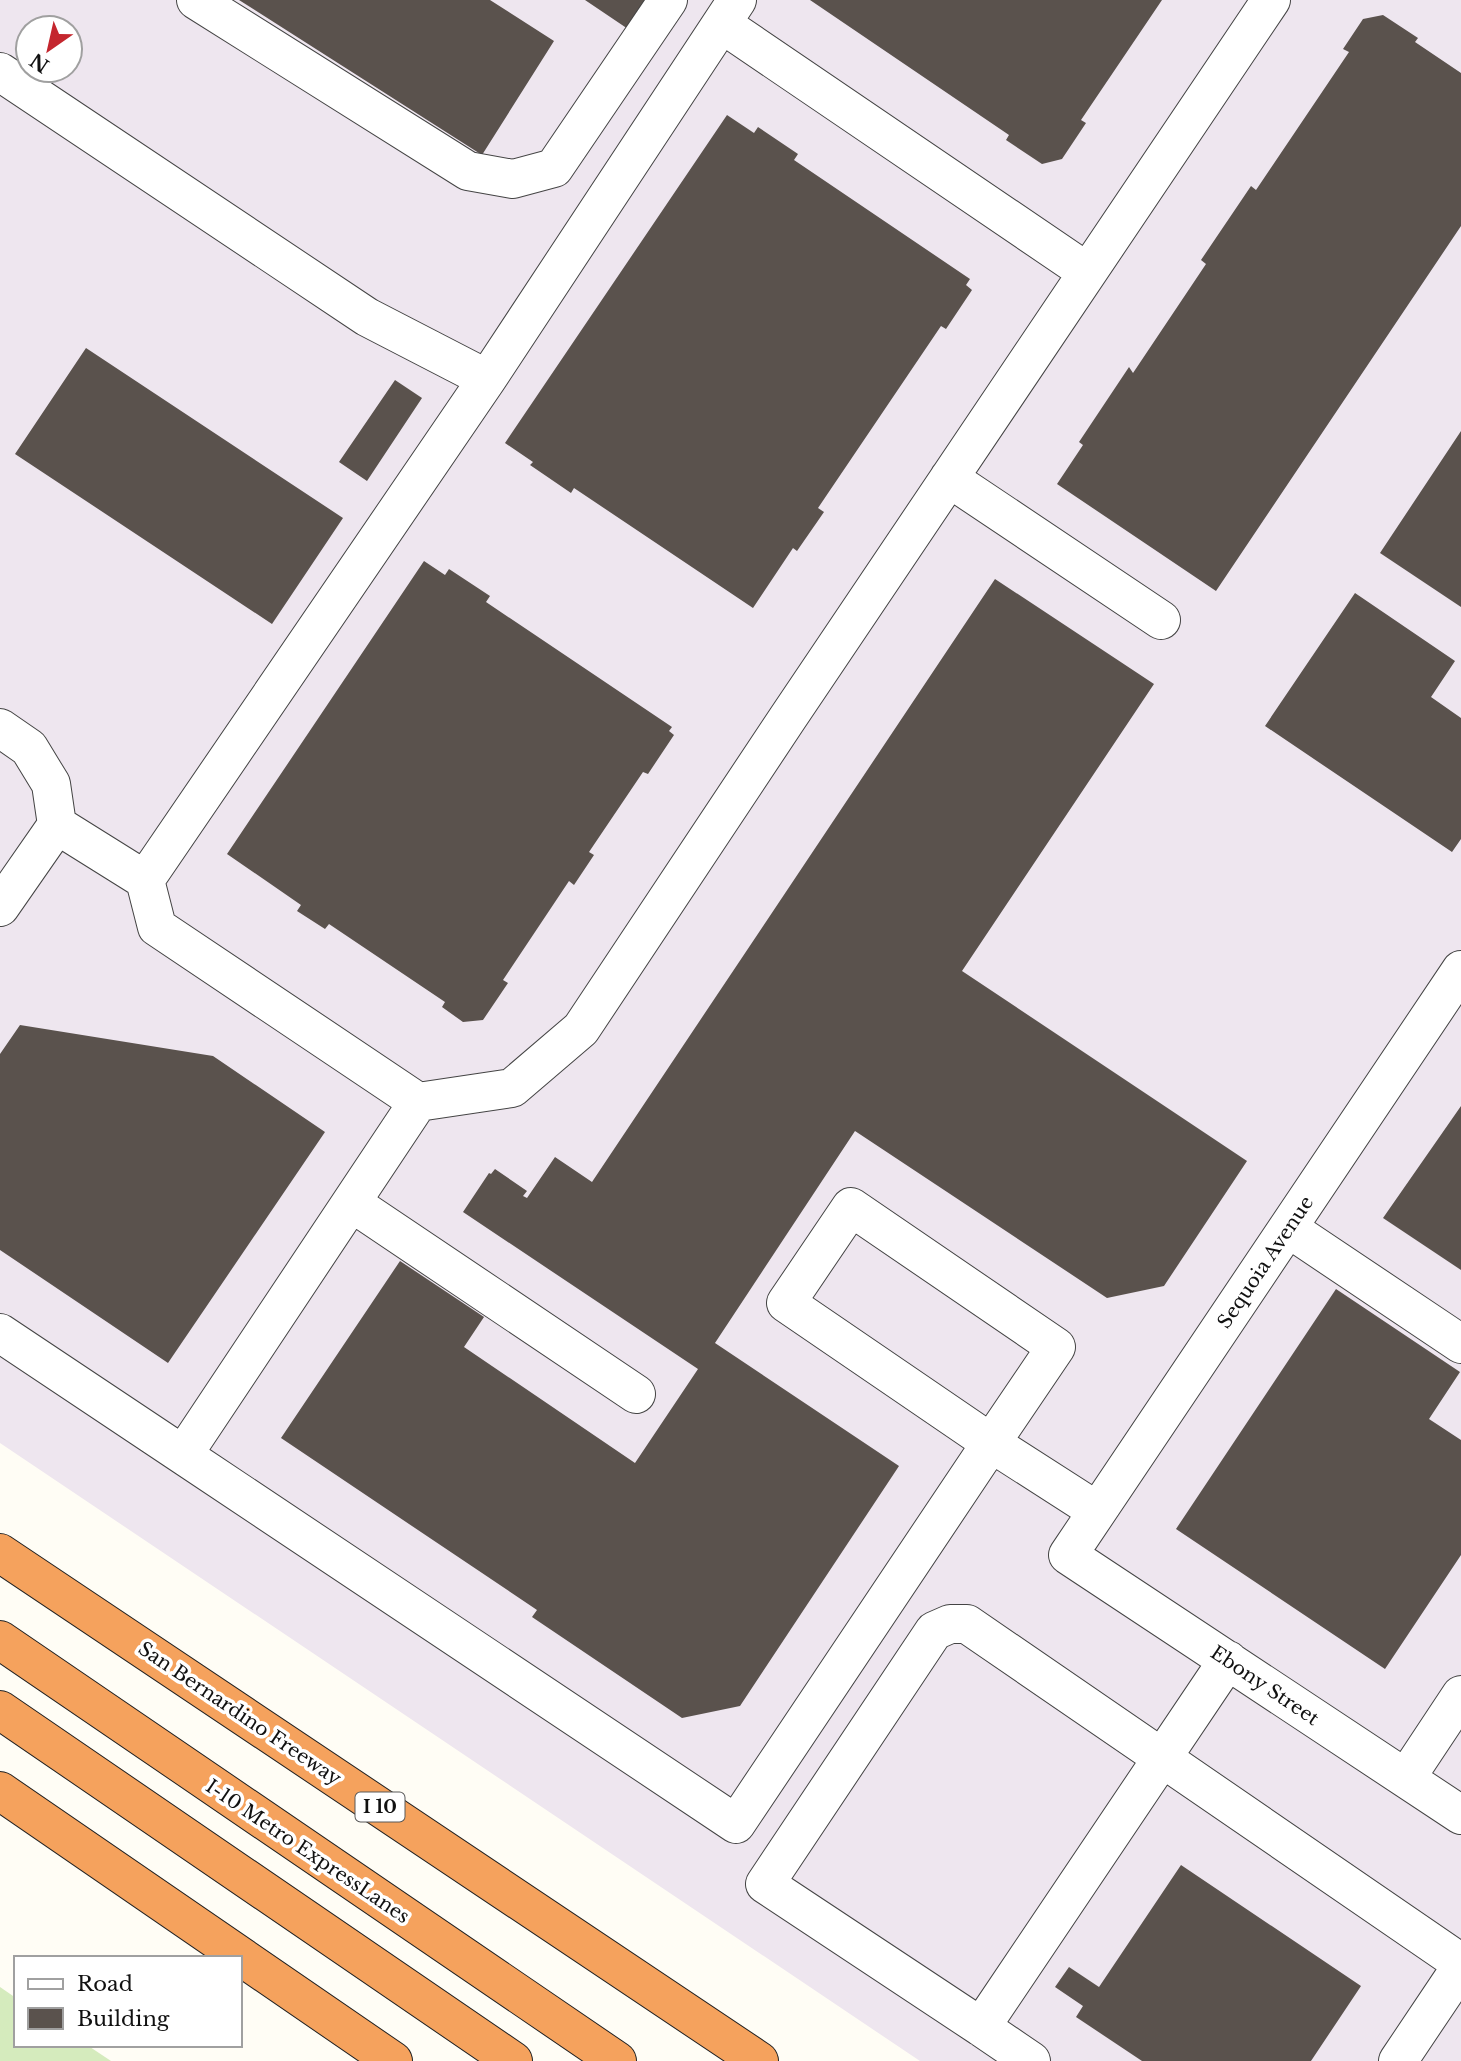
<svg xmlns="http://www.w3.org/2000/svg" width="1461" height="2061" font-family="'Libre Baskerville',serif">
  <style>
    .industrial { fill: #eee6ef; fill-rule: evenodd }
    .green { fill: #d5ebbd }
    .building { fill: #5a524d }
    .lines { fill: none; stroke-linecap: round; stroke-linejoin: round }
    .minor-casing { stroke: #444; stroke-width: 40 }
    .highway-casing { stroke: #222; stroke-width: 40 }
    .minor { stroke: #fff; stroke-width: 38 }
    .highway { stroke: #f5a25d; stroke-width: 38 }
    .labels { text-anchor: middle; stroke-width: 7; stroke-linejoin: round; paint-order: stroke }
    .shield { fill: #fff; stroke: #585858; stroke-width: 2 }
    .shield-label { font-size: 18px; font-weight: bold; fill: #111 }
    .street-label { font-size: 19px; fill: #111; stroke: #fff }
  </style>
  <rect width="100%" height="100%" fill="#fffdf5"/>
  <path class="industrial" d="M 0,0 L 1461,0 L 1461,2061 L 920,2061 L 0,1443 ZM 28,28 L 70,28 L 70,70 L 28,70 Z"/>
  <path class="green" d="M 0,1987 L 16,1998 L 16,2045 L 87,2045 L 111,2061 L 0,2061 Z"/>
  <path class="building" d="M 239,0 L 490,0 L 554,41 L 482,155 Z
    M 585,0 L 647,0 L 628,29 Z
    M 810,0 L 1162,0 L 1081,120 L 1086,123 L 1062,159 L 1042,164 L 1006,140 L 1009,135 Z
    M 1383,15 L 1418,38 L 1415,42 L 1461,73 L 1461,226 L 1216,591 L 1057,484 L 1083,445 L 1079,442 L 1129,367 L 1133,373 L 1206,264 L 1201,260 L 1251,186 L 1256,190 L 1349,52 L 1343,49 L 1363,19 Z
    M 727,115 L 754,133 L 758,127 L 798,154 L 794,160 L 970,279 L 966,285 L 972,290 L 946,329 L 941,326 L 818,508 L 824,512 L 797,551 L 793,548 L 753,608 L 574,488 L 571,493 L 530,465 L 533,462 L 505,443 Z
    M 86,348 L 343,518 L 272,624 L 15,454 Z
    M 395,380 L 422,398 L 367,481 L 339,462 Z
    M 1461,431 L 1461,607 L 1380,553 Z
    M 424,561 L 445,575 L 449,569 L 490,596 L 486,602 L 672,727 L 669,731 L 674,735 L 648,774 L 643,772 L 589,852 L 594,855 L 574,885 L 569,881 L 503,980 L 508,983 L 483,1020 L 463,1022 L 442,1007 L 445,1002 L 329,924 L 325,929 L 297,911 L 301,905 L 227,854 Z
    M 995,579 L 1154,684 L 962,971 L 1247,1161 L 1164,1286 L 1107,1298 L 855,1131 L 715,1343 L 899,1466 L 740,1706 L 682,1718 L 532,1617 L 537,1610 L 281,1438 L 400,1261 L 484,1317 L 464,1347 L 635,1463 L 698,1369 L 463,1212 L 489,1173 L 491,1174 L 495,1169 L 527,1191 L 523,1196 L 527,1198 L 555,1157 L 592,1182 Z
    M 1355,593 L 1455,661 L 1431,697 L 1461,718 L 1461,839 L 1452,852 L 1265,726 Z
    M 20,1025 L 213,1056 L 325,1132 L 168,1363 L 0,1250 L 0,1054 Z
    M 1461,1106 L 1461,1270 L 1383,1218 Z
    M 1336,1289 L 1460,1372 L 1429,1419 L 1461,1440 L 1461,1555 L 1385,1669 L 1176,1529 Z
    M 1181,1865 L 1361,1986 L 1311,2061 L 1142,2061 L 1076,2017 L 1083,2006 L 1055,1987 L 1069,1967 L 1099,1987 Z"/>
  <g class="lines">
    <g class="minor-casing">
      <path id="minor" d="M 196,0 L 468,171 L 513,179 L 554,168 L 668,0
        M 722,24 L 1087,272
        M 0,72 L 367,317 L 487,379
        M 949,478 L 1161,620
        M 0,728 L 29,748 L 51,784 L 57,825
        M 0,907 L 57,825 L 145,880
        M 1461,970 L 1068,1555 L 1461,1815
        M 418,1102 L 157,927 L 145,880 L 487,379 L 737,0
        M 352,1203 L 636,1394
        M 851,1207 L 1056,1347 L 991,1443 L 786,1303 Z
        M 1288,1228 L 1461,1344
        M 0,1333 L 183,1455
        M 1097,1511 L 991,1443 L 736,1824 L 183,1455 L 418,1102 L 512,1088 L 581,1029 L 787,719 L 1271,0
        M 1406,1778 L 1461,1695
        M 981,2027 L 765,1884 L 934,1631 L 950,1624 L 967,1624 L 1461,1963
        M 1031,2061 L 981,2027 L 1228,1660
        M 1398,2061 L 1461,1967"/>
    </g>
    <g class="highway-casing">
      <path id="highway" d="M 0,1553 L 759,2061
        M 0,1640 L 617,2061
        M 0,1710 L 513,2061
        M 0,1791 L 393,2061"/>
    </g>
    <use href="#minor" class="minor"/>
    <use href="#highway" class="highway"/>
  </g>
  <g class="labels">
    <rect class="shield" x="355.5" y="1792.5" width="49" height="29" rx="5"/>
    <g class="shield-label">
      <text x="380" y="1813">I 10</text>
    </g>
    <g class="street-label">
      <text transform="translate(1265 1262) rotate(-56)" y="7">Sequoia Avenue</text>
      <text transform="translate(1265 1685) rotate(34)" y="7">Ebony Street</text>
      <text transform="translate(240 1713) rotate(34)" y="7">San Bernardino Freeway</text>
      <text transform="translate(308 1851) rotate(34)" y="7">I-10 Metro ExpressLanes</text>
    </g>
  </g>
  <rect x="14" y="1956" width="228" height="91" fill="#ffffff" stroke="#a0a0a0" stroke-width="2"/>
  <rect x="28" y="1979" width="35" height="10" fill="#ffffff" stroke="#a0a0a0" stroke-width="2"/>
  <text x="77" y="1991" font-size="21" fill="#111111">Road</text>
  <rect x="28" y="2008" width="35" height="21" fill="#5a524d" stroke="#a0a0a0" stroke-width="2"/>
  <text x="77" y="2026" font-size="21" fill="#111111">Building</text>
  <g transform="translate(49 49) rotate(214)"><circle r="33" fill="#ffffff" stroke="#a0a0a0" stroke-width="2"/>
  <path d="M0-5L12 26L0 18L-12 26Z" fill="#c4262e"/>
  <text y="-10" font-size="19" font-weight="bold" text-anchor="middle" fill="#111111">N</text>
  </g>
</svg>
